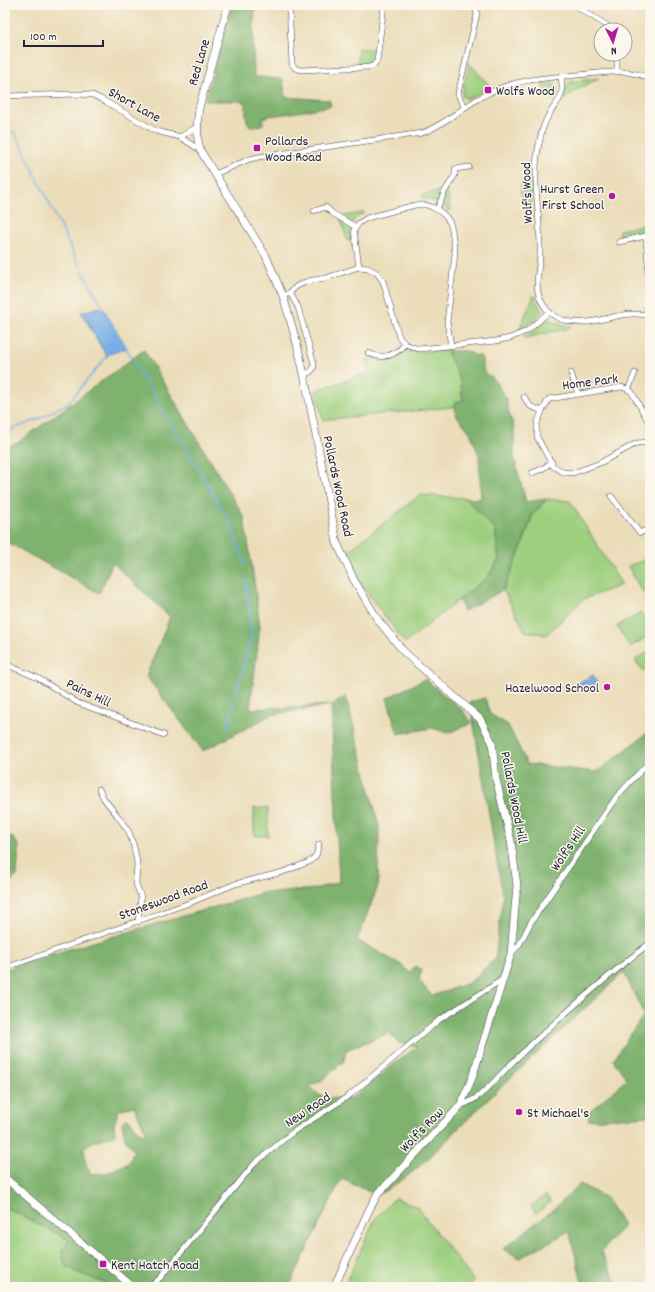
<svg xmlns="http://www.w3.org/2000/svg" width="655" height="1292" font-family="Dekko,sans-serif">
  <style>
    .green { fill: #9dcf7f; stroke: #60785d }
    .forest { fill: #7eb26e; stroke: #506a54; fill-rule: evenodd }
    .water { fill: #77aee6; stroke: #4c6890 }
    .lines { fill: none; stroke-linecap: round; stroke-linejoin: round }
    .stream { stroke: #77aee6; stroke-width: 1.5 }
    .street-casing { stroke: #403e4e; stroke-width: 6 }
    .secondary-casing { stroke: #403e4e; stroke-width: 8 }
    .street { stroke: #fff; stroke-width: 5 }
    .secondary { stroke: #fff; stroke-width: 7 }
    .poi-dot { fill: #b5179e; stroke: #fbf7ec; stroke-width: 1.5 }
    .labels { text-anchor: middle; stroke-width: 3; stroke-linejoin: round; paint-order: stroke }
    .street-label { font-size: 14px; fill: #22223b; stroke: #fbf7ec }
    .poi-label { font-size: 14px; fill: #22223b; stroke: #fbf7ec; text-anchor: start }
  </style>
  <rect width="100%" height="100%" fill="#fbf7ec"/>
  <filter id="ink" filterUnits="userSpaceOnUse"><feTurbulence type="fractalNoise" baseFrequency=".025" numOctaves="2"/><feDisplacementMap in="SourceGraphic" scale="8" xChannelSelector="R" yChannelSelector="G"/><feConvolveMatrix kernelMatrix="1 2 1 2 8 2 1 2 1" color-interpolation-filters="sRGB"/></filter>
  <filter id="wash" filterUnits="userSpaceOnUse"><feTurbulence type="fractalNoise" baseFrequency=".012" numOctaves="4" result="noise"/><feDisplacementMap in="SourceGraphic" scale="16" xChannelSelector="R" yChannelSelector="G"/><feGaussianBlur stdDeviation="0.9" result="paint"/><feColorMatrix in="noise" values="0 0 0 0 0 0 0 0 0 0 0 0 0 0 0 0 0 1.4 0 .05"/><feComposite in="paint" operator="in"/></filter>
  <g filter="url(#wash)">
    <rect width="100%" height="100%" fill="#ebddb9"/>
    <path class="green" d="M 358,48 L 376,50 L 374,61 L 372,64 L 358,65 Z
      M 469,63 L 491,87 L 468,99 L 463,97 L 462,93 Z
      M 599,78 L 575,91 L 564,100 L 567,85 L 570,82 Z
      M 552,83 L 556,86 C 559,93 557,96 553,101 L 541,84 Z
      M 531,173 L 532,204 L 526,202 C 517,192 520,178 531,173 Z
      M 445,190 L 447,192 L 451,210 L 449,211 C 443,204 432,199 423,199 L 422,195 Z
      M 364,212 L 364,214 C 351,218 349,227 351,240 L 347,241 L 341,220 L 341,217 Z
      M 643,225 L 650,225 L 650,233 L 623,238 L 620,237 L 619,230 Z
      M 534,295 L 542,312 L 525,328 L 519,330 Z
      M 547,319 L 571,327 L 571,328 L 524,338 Z
      M 406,349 L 419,352 L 447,349 L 460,380 L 463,400 L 454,407 L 323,420 L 316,390 L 368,373 L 367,360 L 395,357 Z
      M 420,495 L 465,498 L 495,529 L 499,559 L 488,577 L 405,643 L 359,582 L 347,552 Z
      M 547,499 L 570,501 L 622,585 L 584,599 L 546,635 L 525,631 L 503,590 L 522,546 L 533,514 Z
      M 650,558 L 650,600 L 640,588 L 628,566 Z
      M 641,613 L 650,629 L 650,635 L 630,647 L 617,626 Z
      M 650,651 L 650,666 L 643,671 L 635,660 Z
      M 254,808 L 268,808 L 268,836 L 254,836 Z
      M 546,1195 L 551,1202 L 536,1213 L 531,1206 Z
      M 395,1198 L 417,1207 L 474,1281 L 469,1287 L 360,1287 L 345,1285 L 375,1219 Z
      M 5,1207 L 69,1240 L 74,1271 L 115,1287 L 66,1287 L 61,1286 L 61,1287 L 9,1287 L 5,1280 Z"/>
    <path class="forest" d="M 232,5 L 255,5 L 253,40 L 254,75 L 256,77 L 283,79 L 285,97 L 329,100 L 331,104 L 330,106 L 298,112 L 270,116 L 263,118 L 263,124 C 243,134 247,114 245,103 L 241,101 L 205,101 Z
      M 144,350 L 244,517 L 254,580 L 260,627 L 250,709 L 331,705 L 271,715 L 203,751 L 146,676 L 170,617 L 113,563 L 99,593 L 5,541 L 5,448 L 19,442 Z
      M 447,351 L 466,351 L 476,356 L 481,356 C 484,365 480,374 492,377 L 506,398 L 509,414 L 514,427 L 514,457 L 526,502 L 546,499 L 533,514 L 522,546 L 503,590 L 464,611 L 459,600 L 488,577 L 499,559 L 495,529 L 465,498 L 481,499 L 479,455 L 470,432 L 456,415 L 455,402 L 463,400 L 460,380 Z
      M 425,679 L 462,710 L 472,723 L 448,733 L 432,728 L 398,734 L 387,698 Z
      M 346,697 L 379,826 L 378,886 L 357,940 L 400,964 L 410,973 L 415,966 L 422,970 L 419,980 L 432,996 L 469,983 L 495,959 L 503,897 L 470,702 L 485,698 L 490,714 L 508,725 L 527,764 L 597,772 L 650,731 L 650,1116 L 588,1120 L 590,1111 L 627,1079 L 613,1060 L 644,1015 L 624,972 C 574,1018 525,1064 476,1111 C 446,1140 415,1177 377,1195 L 341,1179 L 289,1287 L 115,1287 L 74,1271 L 66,1266 L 63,1260 L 62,1251 L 69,1240 L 5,1207 L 5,970 L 59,952 L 266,892 L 272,893 L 315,889 L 339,882 L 331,705 ZM 389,1033 L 399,1043 L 417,1046 L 350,1099 L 329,1098 L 319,1095 L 310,1086 L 321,1081 L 344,1061 L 346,1050 ZM 134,1106 L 146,1132 L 141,1134 L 128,1118 L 122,1122 L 125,1138 L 134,1151 L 129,1163 L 117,1168 L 106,1173 L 91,1174 L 86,1165 L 84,1147 C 94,1140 105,1139 115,1134 L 114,1124 L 119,1110 Z
      M 11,836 L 19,845 L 17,876 L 9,883 L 5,884 L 5,848 Z
      M 580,1184 L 606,1198 L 624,1226 L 601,1251 L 616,1281 L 613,1287 L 592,1287 L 583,1285 L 569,1231 L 520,1258 L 503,1249 L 555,1208 Z"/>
    <path class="water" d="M 100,307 L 107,315 L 127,348 L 106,355 L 81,312 Z
      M 593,675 L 597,684 L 581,692 L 577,684 Z"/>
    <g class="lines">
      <path class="stream" d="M 5,126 L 16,134 L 78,263 L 122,341 L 231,524 L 245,565
        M 5,434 L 12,429 L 37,420 L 68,403 L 108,355
        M 227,729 L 252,634 L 246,581"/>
    </g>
  </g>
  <g filter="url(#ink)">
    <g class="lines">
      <g class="street-casing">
        <path id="street" d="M 289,5 L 292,64 L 295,68 L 301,70 L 369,67 L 373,66 L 377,61 L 384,5
          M 574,5 L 608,26 L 612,30
          M 617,72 L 617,54
          M 561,77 C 562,83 563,89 561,95 C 560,101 553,107 550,113 C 544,122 541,133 539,144 C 531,180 541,217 540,253 C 540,266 535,279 538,292 C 541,305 550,316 563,320 C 592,330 621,307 650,316
          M 5,96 L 79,94 L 92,95 L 101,99 L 156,131 L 180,137 L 200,150
          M 465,107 L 460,99 L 458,93 L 477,14 L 475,5
          M 180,137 L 197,127
          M 215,174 L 250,159 L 258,157 L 422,133 C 445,125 463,106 485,95 C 513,79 546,78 577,75 C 593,74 610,71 626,72 C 634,73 642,75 650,78
          M 437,209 L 445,191 L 455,175 L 455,169 L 469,167
          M 314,211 L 326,207 L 332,213 L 356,227
          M 646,236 L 649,279 L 647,315
          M 619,242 L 650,235
          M 359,267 L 354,230 L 359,223 L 367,218 L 415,205 L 426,205 L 432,207 L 442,213 L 446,217 L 450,223 L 452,230 L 455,253 L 447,322 L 451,346
          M 290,293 L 298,307 L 314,364 C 314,371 310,373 304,374
          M 283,296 L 288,294 L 297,286 L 308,281 L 326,278 L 359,267 L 368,268 L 377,273 L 383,281 L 399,337 L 405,344 L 419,349 L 496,341 L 510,338 L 527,331 L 549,312
          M 368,353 C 383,360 395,356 405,344
          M 571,373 L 578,394
          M 628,390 L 635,373
          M 524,397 L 530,406 L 542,411
          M 650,424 L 631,391 L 622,387 L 549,399 L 542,411 L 537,424 L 537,437 L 553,466 L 563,472 L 573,473 L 600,463 L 637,443 L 650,442
          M 532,473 L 542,469 L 552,462
          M 611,496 L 640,533 L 650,528
          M 5,664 L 38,678 L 78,703 L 164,735
          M 99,789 L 104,799 L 117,815 L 129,832 L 134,847 L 137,863 L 136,884 L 141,897 L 138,922
          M 511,954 L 519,945 L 531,922 L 617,796 L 650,761
          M 5,968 L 192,902 L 235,884 L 283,872 L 309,862 L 316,856 L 319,844
          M 460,1106 C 482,1098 489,1086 505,1070 C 515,1060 525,1050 536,1040 C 572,1007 611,973 650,943
          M 150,1287 L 161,1277 L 254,1164 L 293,1132 L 350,1095 L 439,1020 L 503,979"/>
      </g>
      <g class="secondary-casing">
        <path id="secondary" d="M 228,5 L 199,108 C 197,123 196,136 200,150 L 266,256 L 283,296 L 296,340 L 304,374 L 337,543 L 354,580 L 378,620 L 404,652 L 480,719 L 492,742 L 496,779 L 511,841 L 517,885 L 511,954 L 472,1078 L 460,1106 L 377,1195 L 369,1210 L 334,1287
          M 5,1178 L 133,1287"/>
      </g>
      <use href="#street" class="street"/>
      <use href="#secondary" class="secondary"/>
    </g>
  </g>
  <g class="poi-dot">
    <rect x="484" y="86" width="8" height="8" rx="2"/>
    <rect x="253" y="144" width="8" height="8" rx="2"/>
    <circle cx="612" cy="196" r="4"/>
    <circle cx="607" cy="687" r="4"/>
    <circle cx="519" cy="1112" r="4"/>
    <rect x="99" y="1260" width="8" height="8" rx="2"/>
  </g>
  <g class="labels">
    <g class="street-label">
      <text transform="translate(198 62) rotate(-74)" y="5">Red Lane</text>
      <text transform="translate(135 104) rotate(29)" y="5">Short Lane</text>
      <text transform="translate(526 193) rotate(-92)" y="5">Wolf's Wood</text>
      <text transform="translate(590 381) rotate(-7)" y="5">Home Park</text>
      <text transform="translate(339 486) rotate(78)" y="5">Pollards Wood Road</text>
      <text transform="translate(89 692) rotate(26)" y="5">Pains Hill</text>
      <text transform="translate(515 797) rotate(79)" y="5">Pollards Wood Hill</text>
      <text transform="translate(567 848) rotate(-56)" y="5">Wolf's Hill</text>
      <text transform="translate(163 899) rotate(-20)" y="5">Stoneswood Road</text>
      <text transform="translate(307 1109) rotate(-34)" y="5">New Road</text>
      <text transform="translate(421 1129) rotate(-46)" y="5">Wolf's Row</text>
    </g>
    <g class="poi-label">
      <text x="496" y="95">Wolfs Wood</text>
      <text x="265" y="145">Pollards<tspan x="265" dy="16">Wood Road</tspan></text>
      <text x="604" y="193" text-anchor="end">Hurst Green<tspan x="604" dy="16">First School</tspan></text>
      <text x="599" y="692" text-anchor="end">Hazelwood School</text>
      <text x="527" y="1117">St Michael's</text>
      <text x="111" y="1269">Kent Hatch Road</text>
    </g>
  </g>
  <rect width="655" height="1292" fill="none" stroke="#fbf7ec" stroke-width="20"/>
  <g transform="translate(613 42) rotate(175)"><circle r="19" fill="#fbf7ec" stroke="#a4a2a5"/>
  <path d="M0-3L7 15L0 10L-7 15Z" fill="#b5179e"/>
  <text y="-6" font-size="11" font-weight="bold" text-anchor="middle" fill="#22223b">N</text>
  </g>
  <path d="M24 40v6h79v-6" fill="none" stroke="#22223b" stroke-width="2"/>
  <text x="30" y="40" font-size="12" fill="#22223b" stroke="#fbf7ec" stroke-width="3" paint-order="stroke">100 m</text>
</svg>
